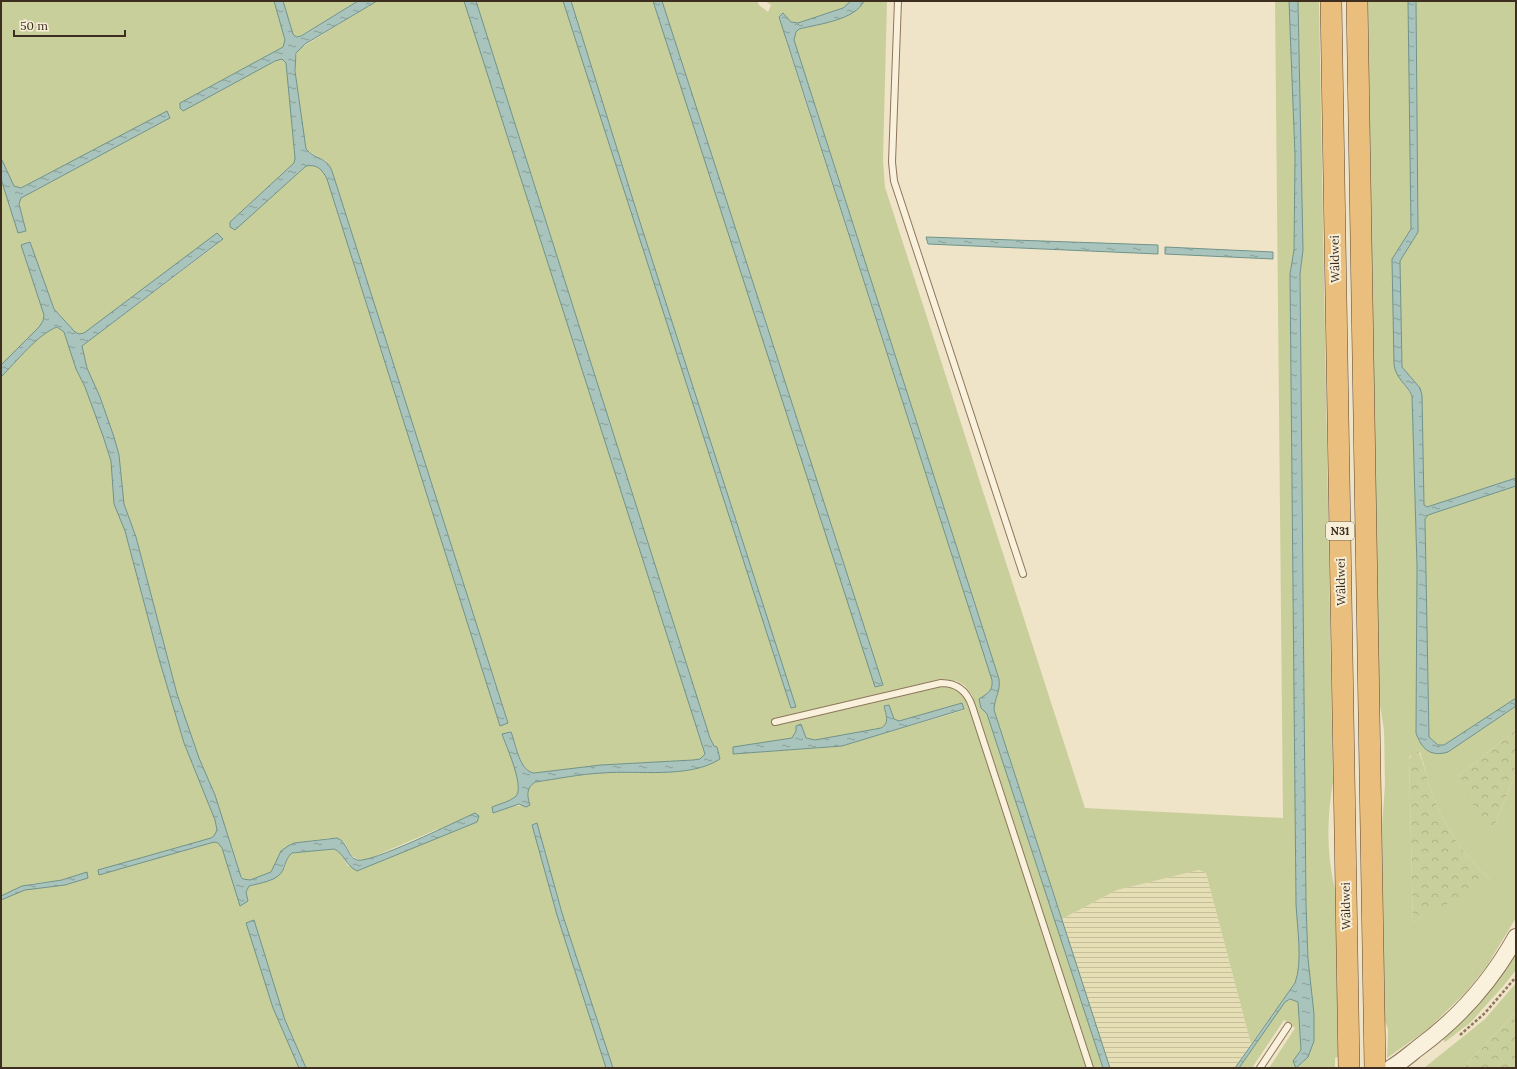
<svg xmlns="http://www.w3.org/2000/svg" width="1517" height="1069" font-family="Lora,serif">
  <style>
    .farmland { fill: url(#farmland-rules) }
    .green { fill: #c9cf9b; fill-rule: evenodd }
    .forest { fill: url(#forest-crowns) }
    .water { fill: url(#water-ripples); stroke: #6f938a }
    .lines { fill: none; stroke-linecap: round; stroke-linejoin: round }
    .service-casing { stroke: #8d765c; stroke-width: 8 }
    .tertiary-casing { stroke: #8d765c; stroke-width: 18 }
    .trunk-casing { stroke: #5b4430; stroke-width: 22 }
    .path { stroke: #8d765c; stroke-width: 2.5; stroke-dasharray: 3 2; stroke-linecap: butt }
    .service { stroke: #faf1dc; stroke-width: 6 }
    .tertiary { stroke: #faf1dc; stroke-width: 16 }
    .trunk { stroke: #eabe7c; stroke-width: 21 }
    .labels { text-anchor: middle; stroke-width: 4; stroke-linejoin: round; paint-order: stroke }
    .shield { fill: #f7eed8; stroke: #756857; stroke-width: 1 }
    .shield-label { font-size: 11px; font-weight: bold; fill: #3d2e20 }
    .street-label { font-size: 12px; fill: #3d2e20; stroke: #f7eed8 }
  </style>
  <defs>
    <pattern id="farmland-rules" width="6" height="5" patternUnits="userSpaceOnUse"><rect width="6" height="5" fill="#e6deb5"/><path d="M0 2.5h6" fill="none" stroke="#c6bf9b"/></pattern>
    <pattern id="forest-crowns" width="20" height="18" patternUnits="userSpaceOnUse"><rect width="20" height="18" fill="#c9cf9b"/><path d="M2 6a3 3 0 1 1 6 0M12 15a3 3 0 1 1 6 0" fill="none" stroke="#aeb285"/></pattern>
    <pattern id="water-ripples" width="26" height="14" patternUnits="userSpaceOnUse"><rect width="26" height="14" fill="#a9c4bc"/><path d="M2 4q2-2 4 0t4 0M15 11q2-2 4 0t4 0" fill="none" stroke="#8ba098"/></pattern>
  </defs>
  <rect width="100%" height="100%" fill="#f0e4c8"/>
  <path class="farmland" d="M 1199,870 L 1206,873 L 1251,1044 L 1235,1068 L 1110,1068 L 1062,919 L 1117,890 Z"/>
  <path class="green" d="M 1,1 L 274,1 L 285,40 L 283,47 L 180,103 L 180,105 L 275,61 L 282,59 L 286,63 L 295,158 L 294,163 L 230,222 L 230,227 L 235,229 L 306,166 C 317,164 322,169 327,179 L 500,726 L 508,723 L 332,171 L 326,161 L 306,150 C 304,130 289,63 299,49 L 377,1 L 464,1 L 705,754 L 700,759 L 693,760 L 601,765 L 534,773 C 519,771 516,744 511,732 L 502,734 C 506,746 526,789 515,797 C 509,802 499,804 492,807 L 530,805 C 527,796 526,788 535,782 C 557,779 580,774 602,773 C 639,770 689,779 720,759 L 717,747 L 714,746 L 710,738 L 476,1 L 563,1 L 791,708 L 796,707 L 638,216 L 571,1 L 653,1 L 876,687 L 883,685 L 662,1 L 757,1 L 759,5 L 768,12 L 771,5 L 765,1 L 851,1 L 843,8 L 798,23 L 791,22 L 783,13 L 786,41 L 992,680 C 993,691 988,693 979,699 L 981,708 L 987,714 L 1103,1068 L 1092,1068 L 972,695 L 964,685 L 957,681 L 941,679 L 795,714 L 941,686 C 955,686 963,692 969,705 L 1087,1068 L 613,1068 L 562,913 L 537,823 L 532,825 L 557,915 L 606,1068 L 306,1068 L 285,1020 L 273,1008 L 299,1068 L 1,1068 L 1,900 L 25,890 L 65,885 L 88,878 L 87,872 L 62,880 L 30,884 L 1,896 L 1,377 C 16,361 37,334 57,327 L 64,332 L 76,369 L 85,387 L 103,436 L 111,461 L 114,504 L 125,531 L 159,659 L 184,743 L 215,820 L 217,830 L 214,836 L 211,838 L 99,870 L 99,875 L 214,842 L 220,845 L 248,901 L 246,892 L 249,886 C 260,883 280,878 285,867 C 287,861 286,857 292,853 L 334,849 L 340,853 L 348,866 L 405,851 L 439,836 L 438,829 L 368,859 C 354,862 351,855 345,843 L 330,838 L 301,842 L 275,865 L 271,872 L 250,880 L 242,879 L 241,877 L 215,795 L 199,758 L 177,694 L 136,537 L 124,504 L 119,455 L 114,437 L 100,397 L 87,368 L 82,346 L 223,240 L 84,333 L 79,334 L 75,332 L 54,309 L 30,242 L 21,245 L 44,315 L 43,321 L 39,327 L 1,365 L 1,179 L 18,233 L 26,231 L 19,204 L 21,198 L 166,120 L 167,111 L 21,188 L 14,187 L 1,158 ZM 962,703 L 964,710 L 842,746 L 733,754 L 771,742 L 792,738 L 796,731 L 796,726 L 801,724 L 806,738 L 815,740 L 881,728 C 890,723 886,715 884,706 L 889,705 L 894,719 L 899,721 Z
    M 283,1 L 358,1 L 300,36 L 295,37 L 293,35 Z
    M 864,1 L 887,1 L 883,161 L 885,187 L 1085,808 L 1283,818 L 1275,1 L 1289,1 L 1295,156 L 1294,250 L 1290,274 L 1296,904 C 1297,928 1303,962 1295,983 L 1251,1044 L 1206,873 L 1199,870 L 1117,890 L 1062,919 L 994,710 L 994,703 L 998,694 L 999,679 L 794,40 L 796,32 L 799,29 C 819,24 855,20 864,1 Z
    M 1298,1 L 1319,1 L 1333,782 C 1327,817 1326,853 1335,889 L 1338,1057 L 1335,1058 L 1335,1068 L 1269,1068 L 1295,1028 L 1284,1020 L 1252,1068 L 1239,1068 L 1285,1002 L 1292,999 L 1298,1002 L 1301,1050 L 1293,1061 L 1303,1063 L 1308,959 L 1306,904 L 1300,274 L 1303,250 Z
    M 1368,1 L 1408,1 L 1411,229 L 1392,259 L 1395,371 L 1412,396 L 1417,566 L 1416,733 L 1439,754 L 1448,752 L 1516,706 L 1516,730 L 1458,776 L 1494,827 L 1516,772 L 1516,918 L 1486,967 L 1466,992 L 1428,1029 L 1387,1058 L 1388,1030 L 1385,1021 L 1382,827 L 1385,784 L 1384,730 L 1379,699 ZM 1420,752 C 1425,767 1428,784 1434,799 C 1446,829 1466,858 1490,879 L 1413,922 L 1409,760 L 1410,756 Z
    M 1416,1 L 1516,1 L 1516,478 L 1427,507 L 1424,505 L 1422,395 L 1420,388 L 1402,367 L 1400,261 L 1418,232 Z
    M 1516,486 L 1516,698 L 1444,745 L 1438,745 L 1429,737 L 1428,732 L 1425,519 L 1428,515 Z
    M 1516,952 L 1516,970 L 1505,984 L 1471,1022 L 1445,1042 L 1443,1039 L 1488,993 Z
    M 1516,983 L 1516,1012 L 1463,1068 L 1424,1068 L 1485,1019 Z"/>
  <path class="forest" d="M 1516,730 L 1516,772 L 1494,827 L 1491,827 C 1476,811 1466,796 1458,776 Z
    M 1413,752 L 1419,752 C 1425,767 1428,784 1434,799 C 1446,829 1466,858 1490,879 L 1487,883 L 1413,922 L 1409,760 Z
    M 1516,1012 L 1516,1065 L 1514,1068 L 1463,1068 Z"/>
  <path class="water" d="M 274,1 L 283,1 L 293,34 L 296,37 L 301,36 L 358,1 L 377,1 L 305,44 L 296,53 L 295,71 L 306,149 C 315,160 326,156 332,171 L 508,723 L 500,726 L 327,179 C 322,169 317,164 306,166 L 235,230 L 230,227 L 230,222 L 294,163 L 295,158 L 286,63 L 282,59 L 275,61 L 183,111 L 180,108 L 180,103 L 283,47 L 285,40 Z
    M 464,1 L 476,1 L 710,738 L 714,746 L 717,747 L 720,759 C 689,779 639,770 602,773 C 580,774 557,779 535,782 C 526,788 527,796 530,805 L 526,807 L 519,804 L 493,813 L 492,807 C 499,804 509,802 515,797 C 526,789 506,746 502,734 L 511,732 C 516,744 519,771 534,773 L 601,765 L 693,760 L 700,759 L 705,754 Z
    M 563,1 L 571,1 L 638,216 L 796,707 L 791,708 Z
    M 653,1 L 662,1 L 883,685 L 875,687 Z
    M 851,1 L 864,1 C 855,20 819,24 799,29 L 796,32 L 794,40 L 999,679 C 1001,691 994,699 994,710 L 1110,1068 L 1103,1068 L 987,714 L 981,708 L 979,699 C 988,693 993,691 992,680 L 779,17 L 783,13 L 791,22 L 798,23 L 843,8 Z
    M 1289,1 L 1298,1 L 1303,250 L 1300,274 L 1306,904 L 1308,959 L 1314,1014 L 1314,1041 L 1308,1057 L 1296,1068 L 1293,1061 L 1301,1050 L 1298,1002 L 1290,999 L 1285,1002 L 1239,1068 L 1235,1068 L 1295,983 C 1303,962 1297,927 1296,904 L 1290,274 L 1294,250 L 1295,156 Z
    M 1408,1 L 1416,1 L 1418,232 L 1400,261 L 1402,367 L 1420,388 L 1422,395 L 1424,505 L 1427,507 L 1516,478 L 1516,486 L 1428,515 L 1425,519 L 1429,737 L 1438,745 L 1444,745 L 1516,698 L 1516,706 L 1448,752 C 1431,757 1422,750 1416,733 L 1417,566 L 1412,396 C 1407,384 1395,378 1394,364 L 1392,259 L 1411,229 Z
    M 167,111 L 170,118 L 166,120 L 21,198 L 19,204 L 26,231 L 18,233 L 1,179 L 1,158 L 14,186 L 21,188 Z
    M 217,233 L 223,239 L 82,346 L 87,368 L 100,397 L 114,437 L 119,455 L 124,504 L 136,537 L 177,694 L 199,758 L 215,795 L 241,877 L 243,879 L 250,880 L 271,872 L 281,851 L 288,846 L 294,843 L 337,838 C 348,842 347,857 357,860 C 370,864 457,821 475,813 L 479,816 L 477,822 L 357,871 C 345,865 344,853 334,849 L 292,853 C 286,858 286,863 283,870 C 278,881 260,883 249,886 L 246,892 L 248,901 L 240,906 L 222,848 L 218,843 L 214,842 L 99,875 L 98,870 L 211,838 L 214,836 L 217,830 L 215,820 L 184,743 L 159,659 L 125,531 L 114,504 L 111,461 L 103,436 L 85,387 L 76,369 L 64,332 L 57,327 C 38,334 16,362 1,377 L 1,365 L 39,327 L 43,321 L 44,315 L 21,245 L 30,242 L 54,309 L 75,332 L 79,334 L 84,333 Z
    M 926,237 L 1158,245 L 1158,254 L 928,244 Z
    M 1165,247 L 1273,252 L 1273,259 L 1165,254 Z
    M 962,703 L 964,709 L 842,746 L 733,754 L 733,747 L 792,738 L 796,731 L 796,726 L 801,724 L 806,738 L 815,740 L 881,728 C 890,723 886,715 884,706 L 889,705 L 894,719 L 899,721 Z
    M 537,823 L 562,913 L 613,1068 L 606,1068 L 557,915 L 532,825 Z
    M 87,872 L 88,878 L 65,885 L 25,890 L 1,900 L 1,896 L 22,886 L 62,880 Z
    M 254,920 L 285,1020 L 306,1068 L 299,1068 L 273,1008 L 246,923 Z"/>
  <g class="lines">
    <g class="service-casing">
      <path id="service" d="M 898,1 L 892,162 L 894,181 L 1023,574
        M 775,722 L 941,683 C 957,683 967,691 972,706 L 1090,1068
        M 1260,1068 L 1288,1026"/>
    </g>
    <g class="tertiary-casing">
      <path id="tertiary" d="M 1391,1068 C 1400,1063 1409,1055 1418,1048 C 1459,1018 1491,982 1516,937"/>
    </g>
    <g class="trunk-casing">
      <path id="trunk" d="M 1331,1 L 1349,1068
        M 1357,1 L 1375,1068"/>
    </g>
    <path class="path" d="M 1460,1035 L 1485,1013 L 1516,977"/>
    <use href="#service" class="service"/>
    <use href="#tertiary" class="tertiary"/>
    <use href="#trunk" class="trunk"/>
  </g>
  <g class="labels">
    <rect class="shield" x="1326" y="522" width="28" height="18" rx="3"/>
    <g class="shield-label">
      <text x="1340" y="535">N31</text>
    </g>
    <g class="street-label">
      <text transform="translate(1335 259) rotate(-91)" y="4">Wâldwei</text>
      <text transform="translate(1341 582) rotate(-91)" y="4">Wâldwei</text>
      <text transform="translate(1346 906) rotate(-91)" y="4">Wâldwei</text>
    </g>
  </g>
  <rect width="1517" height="1069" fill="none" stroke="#3d2e20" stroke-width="4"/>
  <path d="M14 30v6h111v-6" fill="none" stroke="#3d2e20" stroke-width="2"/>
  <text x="20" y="30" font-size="12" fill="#3d2e20" stroke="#f7eed8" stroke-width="3" paint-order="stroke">50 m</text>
</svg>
